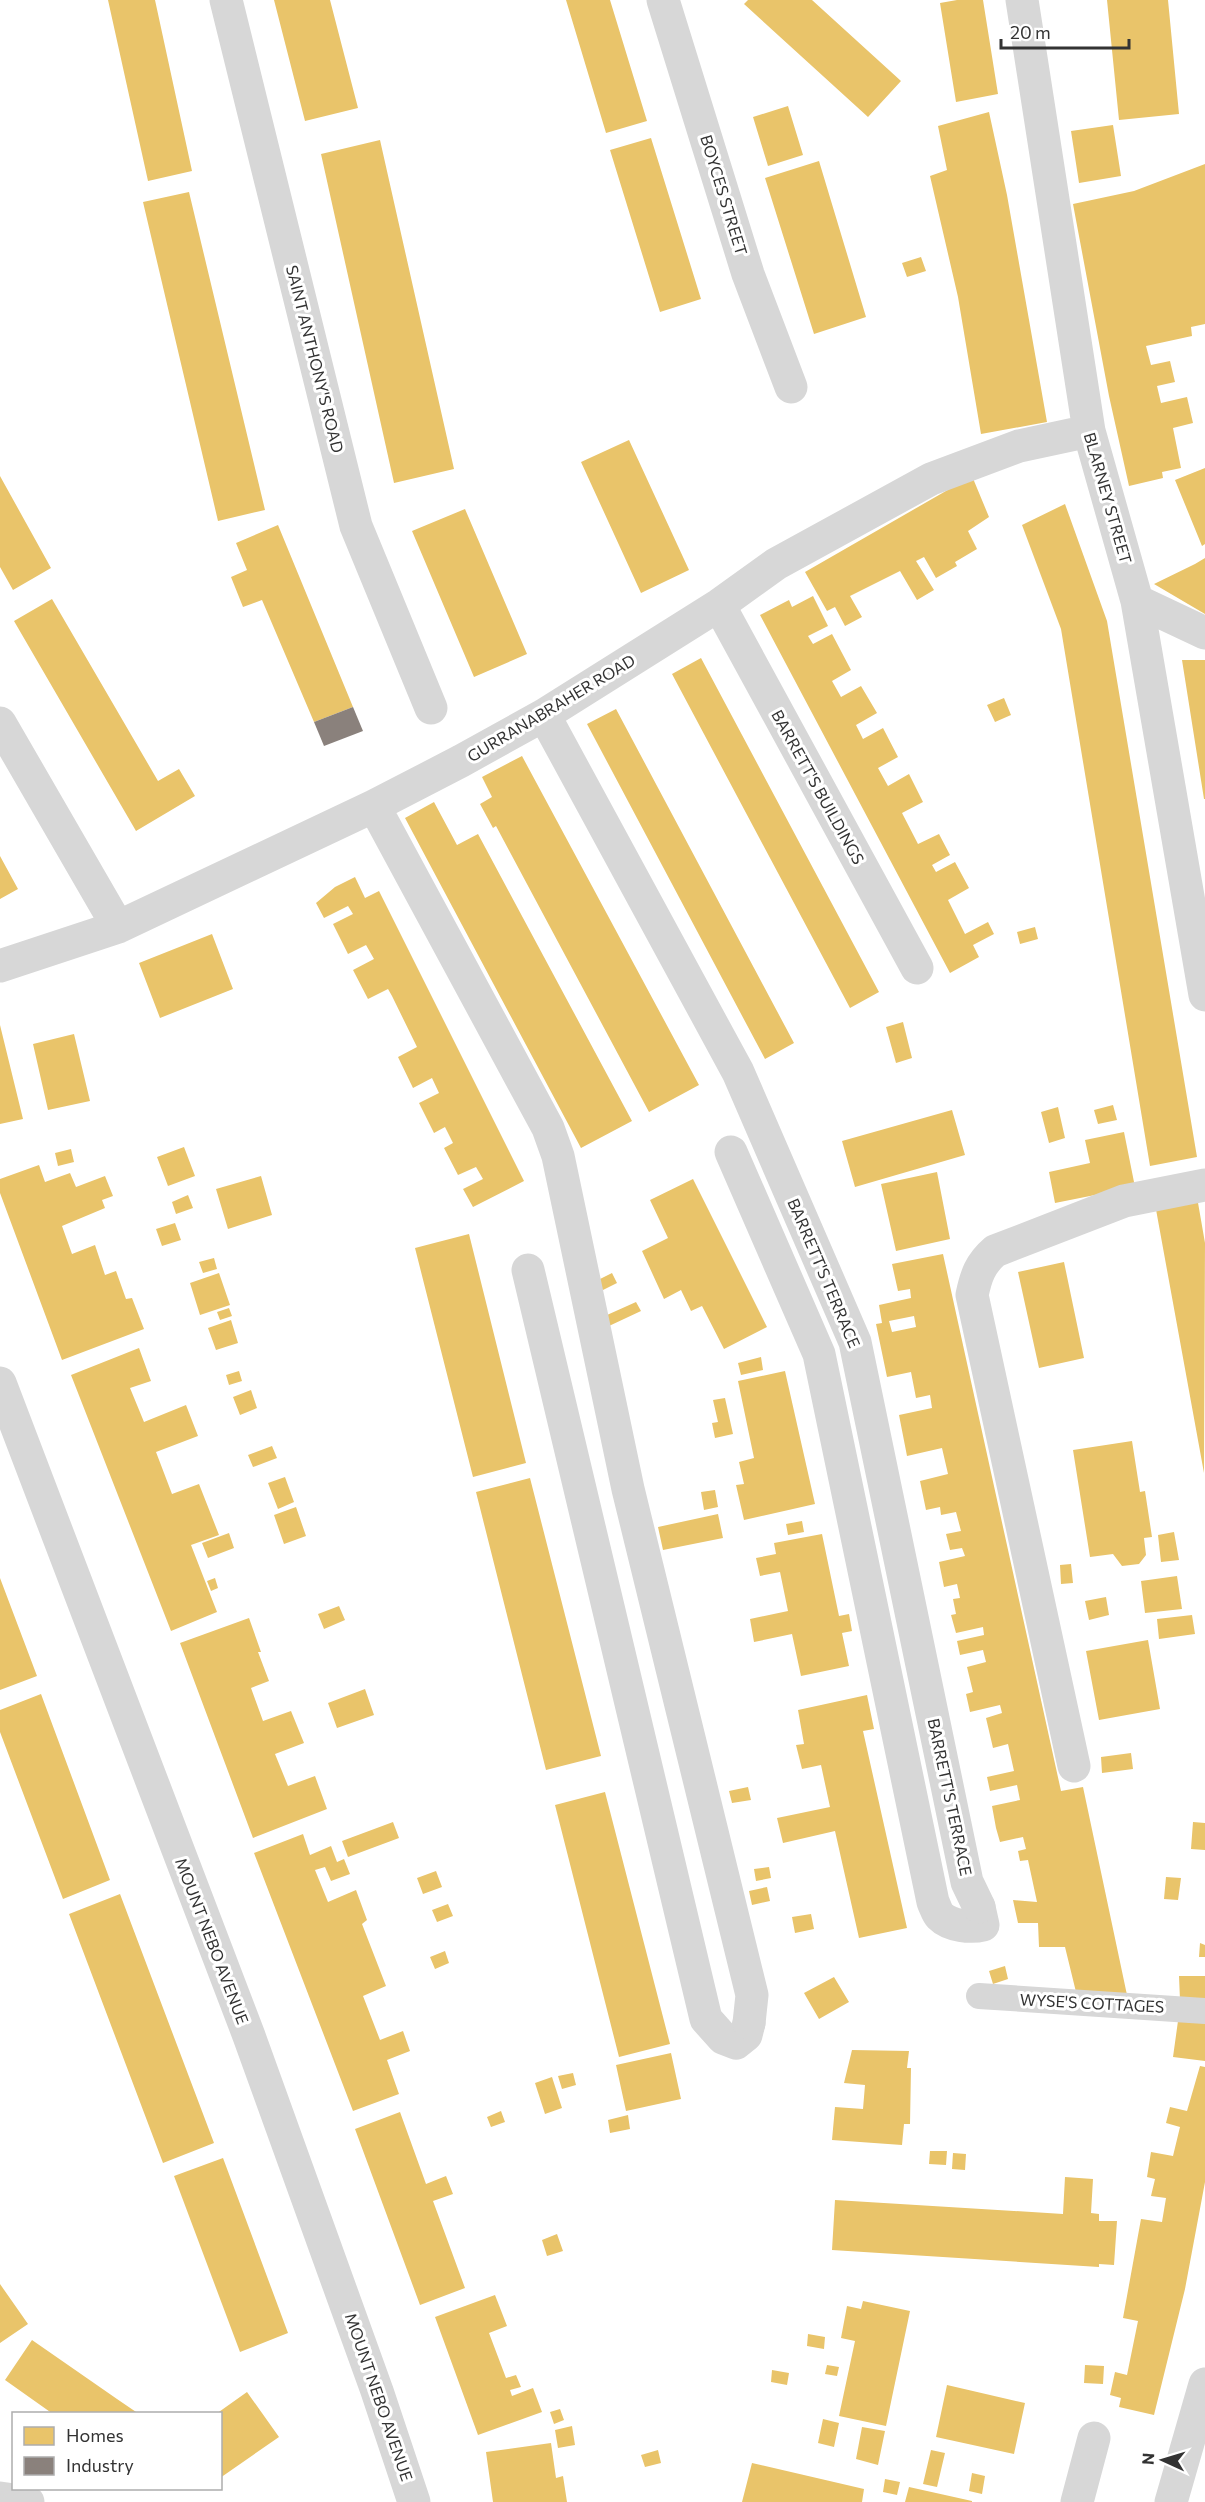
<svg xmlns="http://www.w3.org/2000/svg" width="1205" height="2502" font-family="Commissioner,sans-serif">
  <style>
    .homes { fill: #e9c46a; fill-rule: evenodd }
    .industry { fill: #8a817c }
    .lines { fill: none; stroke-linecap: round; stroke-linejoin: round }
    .service { stroke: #d7d7d7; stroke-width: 26 }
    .pedestrian { stroke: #d7d7d7; stroke-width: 33 }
    .minor { stroke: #d7d7d7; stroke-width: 33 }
    .labels { text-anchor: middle; stroke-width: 6; stroke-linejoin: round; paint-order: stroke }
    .street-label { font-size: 16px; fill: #333; stroke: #fff }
  </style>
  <rect width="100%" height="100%" fill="#fff"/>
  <path class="homes" d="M 108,0 L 155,0 L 192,171 L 148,181 Z
    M 274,0 L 330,0 L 358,108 L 305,121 Z
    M 566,0 L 610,0 L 647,121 L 606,133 Z
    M 748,0 L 812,0 L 901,81 L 868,117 L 744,4 Z
    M 957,0 L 983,0 L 998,94 L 956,102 L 940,3 Z
    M 1107,0 L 1168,0 L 1179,114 L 1119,120 Z
    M 788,106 L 803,155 L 768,166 L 753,117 Z
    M 989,112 L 1007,195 L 1047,422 L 981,434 L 958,297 L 930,176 L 947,170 L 938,126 Z
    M 1113,125 L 1121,176 L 1079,183 L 1071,131 Z
    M 651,138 L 701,299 L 660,312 L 610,150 Z
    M 380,140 L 454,469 L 394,483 L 321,154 Z
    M 819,161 L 866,317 L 814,334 L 765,178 Z
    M 1205,164 L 1205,324 L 1191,327 L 1192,336 L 1146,346 L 1151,365 L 1170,361 L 1175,382 L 1157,386 L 1161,403 L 1187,397 L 1193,423 L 1173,428 L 1181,468 L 1162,472 L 1163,478 L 1129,486 L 1109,396 L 1073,204 L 1134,191 Z
    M 189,192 L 265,510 L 218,521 L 143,202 Z
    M 921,257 L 926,271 L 907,277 L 902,263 Z
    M 629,440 L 689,570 L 641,593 L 581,462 Z
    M 1205,468 L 1205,544 L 1202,546 L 1175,480 Z
    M 0,476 L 51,568 L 13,590 L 0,567 Z
    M 972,476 L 989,517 L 968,531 L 977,549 L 955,562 L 957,566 L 936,578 L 924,557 L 916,561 L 934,590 L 917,600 L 900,571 L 850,596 L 862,617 L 845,626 L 835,607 L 827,611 L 805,572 Z
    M 1065,504 L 1107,621 L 1197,1157 L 1150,1166 L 1061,629 L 1022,525 Z
    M 465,509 L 527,654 L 474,677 L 412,531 Z
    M 278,525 L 353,707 L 314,722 L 262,600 L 243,607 L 231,577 L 247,570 L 236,543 Z
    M 1205,558 L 1205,614 L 1154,584 L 1195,564 Z
    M 813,596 L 828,626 L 808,636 L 813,644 L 832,634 L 851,670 L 832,681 L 841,697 L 861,686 L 877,713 L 856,725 L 863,739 L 883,728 L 898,757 L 878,768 L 888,786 L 909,774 L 923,802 L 902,813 L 918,844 L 939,834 L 950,855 L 932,865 L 936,872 L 955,862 L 969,888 L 948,900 L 965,934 L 988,922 L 994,934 L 973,945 L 979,957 L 950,973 L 760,615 L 789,600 L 792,607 Z
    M 52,599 L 158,781 L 179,769 L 195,796 L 136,831 L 14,621 Z
    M 701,658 L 879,992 L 850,1008 L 672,674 Z
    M 1182,660 L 1205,660 L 1205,799 L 1204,799 Z
    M 1004,698 L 1011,715 L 995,722 L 987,705 Z
    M 616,709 L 794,1043 L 765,1059 L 587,724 Z
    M 522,756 L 699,1085 L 649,1112 L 496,826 L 493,828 L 480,804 L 492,797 L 482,777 Z
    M 434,802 L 457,845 L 478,834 L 632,1121 L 581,1148 L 405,818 Z
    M 0,856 L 18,889 L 0,899 Z
    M 355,877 L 365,898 L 379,891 L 524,1181 L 473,1207 L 463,1189 L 483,1179 L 476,1167 L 458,1175 L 444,1148 L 453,1143 L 445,1127 L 434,1133 L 419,1103 L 439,1093 L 432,1078 L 413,1088 L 398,1057 L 417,1047 L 392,996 L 388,989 L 368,999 L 353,970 L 374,959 L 366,945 L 348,954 L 333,924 L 353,914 L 348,906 L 324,918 L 316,903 L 335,887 Z
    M 1035,927 L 1038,939 L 1020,944 L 1017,932 Z
    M 212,934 L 233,989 L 160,1018 L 139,963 Z
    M 903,1022 L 912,1058 L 896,1063 L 886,1027 Z
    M 0,1025 L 23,1119 L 0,1124 Z
    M 74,1034 L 90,1101 L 48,1110 L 33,1044 Z
    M 1113,1105 L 1117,1120 L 1098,1124 L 1094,1110 Z
    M 1058,1107 L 1065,1138 L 1049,1143 L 1041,1112 Z
    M 952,1110 L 965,1155 L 855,1187 L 842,1141 Z
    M 1124,1132 L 1135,1187 L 1055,1203 L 1049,1172 L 1090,1163 L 1085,1140 Z
    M 184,1147 L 195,1176 L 168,1186 L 157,1157 Z
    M 71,1149 L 74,1162 L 58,1166 L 55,1153 Z
    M 39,1165 L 45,1182 L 70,1173 L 76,1187 L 105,1176 L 113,1196 L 102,1200 L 105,1208 L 62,1226 L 72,1254 L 95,1245 L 105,1275 L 116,1271 L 126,1299 L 132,1298 L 144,1329 L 62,1360 L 0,1193 L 0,1179 Z
    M 937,1172 L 950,1239 L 896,1251 L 881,1184 Z
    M 261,1176 L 272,1215 L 228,1229 L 216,1189 Z
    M 693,1179 L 767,1327 L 724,1349 L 702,1306 L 691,1311 L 681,1290 L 664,1299 L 642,1251 L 668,1238 L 650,1200 Z
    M 188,1195 L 193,1208 L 176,1214 L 172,1202 Z
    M 1197,1197 L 1205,1243 L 1204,1473 L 1155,1204 Z
    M 175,1223 L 181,1240 L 162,1246 L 156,1229 Z
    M 469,1234 L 526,1463 L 473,1477 L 415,1248 Z
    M 943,1254 L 1061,1791 L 1083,1787 L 1127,1995 L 1076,1992 L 1065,1947 L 1039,1947 L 1038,1923 L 1018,1923 L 1013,1900 L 1037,1902 L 1028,1860 L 1020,1861 L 1018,1851 L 1026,1849 L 1023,1837 L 1000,1842 L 996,1828 L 992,1806 L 1020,1800 L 1017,1785 L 990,1791 L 987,1777 L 1014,1771 L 1008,1744 L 993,1748 L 986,1718 L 1002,1713 L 1000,1705 L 970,1712 L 966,1694 L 973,1692 L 967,1667 L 986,1662 L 983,1650 L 960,1655 L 957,1641 L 984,1635 L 983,1627 L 956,1633 L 951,1615 L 956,1614 L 953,1599 L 960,1598 L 957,1584 L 944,1587 L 939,1562 L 965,1556 L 962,1548 L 950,1550 L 946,1534 L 961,1531 L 956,1512 L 941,1515 L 940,1507 L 926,1510 L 920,1481 L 948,1474 L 942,1448 L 907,1456 L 899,1415 L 932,1408 L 930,1395 L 916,1398 L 911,1372 L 887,1377 L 876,1324 L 882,1323 L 879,1305 L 911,1298 L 910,1289 L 898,1291 L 892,1264 ZM 914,1316 L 916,1327 L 892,1332 L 889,1321 Z
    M 214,1258 L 217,1269 L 203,1273 L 199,1262 Z
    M 1064,1262 L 1084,1358 L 1039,1368 L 1018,1272 Z
    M 219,1273 L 230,1305 L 200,1315 L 190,1283 Z
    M 612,1273 L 617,1283 L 601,1291 L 598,1280 Z
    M 636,1302 L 641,1311 L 609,1326 L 607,1315 Z
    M 229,1308 L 232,1316 L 220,1320 L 217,1312 Z
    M 231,1320 L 238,1343 L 216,1350 L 208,1328 Z
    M 139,1348 L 151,1381 L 130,1388 L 144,1422 L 186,1405 L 198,1436 L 156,1452 L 172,1494 L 199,1484 L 219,1535 L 191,1545 L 217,1612 L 171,1631 L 71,1375 Z
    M 761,1357 L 763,1370 L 741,1375 L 738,1363 Z
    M 239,1371 L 242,1381 L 229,1385 L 226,1375 Z
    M 785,1371 L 815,1504 L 744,1520 L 736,1485 L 744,1484 L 739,1462 L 754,1458 L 738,1381 Z
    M 251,1390 L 257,1408 L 240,1415 L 233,1397 Z
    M 725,1398 L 733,1434 L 715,1438 L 712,1423 L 718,1422 L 713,1400 Z
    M 1132,1441 L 1140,1492 L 1145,1491 L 1152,1537 L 1144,1538 L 1146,1555 L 1139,1564 L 1122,1566 L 1113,1554 L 1090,1557 L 1073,1450 Z
    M 272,1446 L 277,1458 L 253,1467 L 248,1455 Z
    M 285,1477 L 294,1502 L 278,1509 L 268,1483 Z
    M 530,1478 L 601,1756 L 546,1770 L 476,1492 Z
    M 715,1490 L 718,1507 L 704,1510 L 701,1492 Z
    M 296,1507 L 306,1536 L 284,1544 L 274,1515 Z
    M 718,1514 L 723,1538 L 663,1550 L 658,1527 Z
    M 802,1521 L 804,1532 L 788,1535 L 786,1524 Z
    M 1174,1532 L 1179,1560 L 1161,1562 L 1158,1535 Z
    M 229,1533 L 234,1548 L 208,1558 L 202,1543 Z
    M 822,1534 L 839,1616 L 849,1614 L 852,1631 L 842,1633 L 849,1666 L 801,1676 L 792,1634 L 754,1642 L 750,1619 L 788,1611 L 780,1572 L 760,1576 L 756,1558 L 776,1554 L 774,1543 Z
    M 1071,1564 L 1073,1583 L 1061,1584 L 1060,1565 Z
    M 1177,1576 L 1182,1609 L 1145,1613 L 1141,1581 Z
    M 0,1578 L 37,1676 L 0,1690 Z
    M 215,1578 L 218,1588 L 211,1591 L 207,1581 Z
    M 1106,1597 L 1109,1615 L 1089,1620 L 1085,1601 Z
    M 339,1606 L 345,1620 L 324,1629 L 318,1614 Z
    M 1192,1615 L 1195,1634 L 1159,1639 L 1157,1619 Z
    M 249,1618 L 261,1652 L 258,1652 L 269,1681 L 251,1688 L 263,1721 L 291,1711 L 304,1743 L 275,1754 L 288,1786 L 315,1776 L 327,1809 L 253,1838 L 180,1643 Z
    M 1148,1640 L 1160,1709 L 1099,1720 L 1086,1651 Z
    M 365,1689 L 374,1715 L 337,1728 L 328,1703 Z
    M 41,1694 L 110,1880 L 63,1899 L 0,1732 L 0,1710 Z
    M 867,1695 L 874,1729 L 863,1731 L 907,1928 L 859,1938 L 835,1831 L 783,1843 L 777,1818 L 830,1807 L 821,1765 L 802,1769 L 796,1745 L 804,1744 L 798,1710 Z
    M 1131,1753 L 1133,1769 L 1102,1773 L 1101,1757 Z
    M 748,1787 L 751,1800 L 732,1803 L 729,1791 Z
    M 605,1792 L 670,2044 L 619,2057 L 555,1805 Z
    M 393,1822 L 399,1838 L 348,1857 L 342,1841 Z
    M 1193,1822 L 1205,1823 L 1205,1850 L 1191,1849 Z
    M 303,1834 L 310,1855 L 331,1846 L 337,1862 L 344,1859 L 350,1874 L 331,1881 L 325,1867 L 315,1870 L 328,1902 L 356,1890 L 367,1920 L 362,1924 L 386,1986 L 363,1996 L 380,2040 L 403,2031 L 410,2051 L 387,2060 L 399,2094 L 353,2111 L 254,1853 Z
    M 769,1867 L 771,1878 L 756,1881 L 754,1869 Z
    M 436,1871 L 442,1887 L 423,1894 L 417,1878 Z
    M 1166,1877 L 1181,1878 L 1178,1900 L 1164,1899 Z
    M 767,1887 L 770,1901 L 752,1905 L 749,1891 Z
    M 120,1894 L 214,2143 L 163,2163 L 69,1914 Z
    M 448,1904 L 453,1916 L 437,1922 L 432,1910 Z
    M 811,1914 L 814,1929 L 795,1933 L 792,1917 Z
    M 1200,1943 L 1205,1945 L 1205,1957 L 1199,1957 Z
    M 445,1951 L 449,1963 L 435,1969 L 430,1957 Z
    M 1005,1966 L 1008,1979 L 993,1984 L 989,1971 Z
    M 1179,1976 L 1205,1976 L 1205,1999 L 1180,2000 Z
    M 834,1977 L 849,2002 L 819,2019 L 804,1993 Z
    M 1195,2018 L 1205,2020 L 1205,2061 L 1173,2057 L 1178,2021 L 1195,2023 Z
    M 852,2050 L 909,2051 L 907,2068 L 911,2068 L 910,2124 L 904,2124 L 902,2145 L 832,2140 L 835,2107 L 863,2109 L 865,2085 L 844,2083 Z
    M 671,2053 L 681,2099 L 626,2111 L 616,2065 Z
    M 1200,2066 L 1205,2067 L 1205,2182 L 1185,2289 L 1154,2415 L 1119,2407 L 1121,2398 L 1110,2395 L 1115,2372 L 1127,2375 L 1138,2321 L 1123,2318 L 1141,2219 L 1162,2222 L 1166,2198 L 1151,2196 L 1155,2179 L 1147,2177 L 1151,2152 L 1173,2156 L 1180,2127 L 1166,2123 L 1170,2107 L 1187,2111 Z
    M 573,2073 L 576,2085 L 562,2089 L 558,2076 Z
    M 552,2077 L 562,2108 L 545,2114 L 535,2083 Z
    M 501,2111 L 505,2122 L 491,2127 L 487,2117 Z
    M 400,2112 L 426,2184 L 446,2176 L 453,2194 L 433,2201 L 465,2288 L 420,2305 L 355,2129 Z
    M 628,2115 L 630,2129 L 610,2133 L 608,2120 Z
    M 930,2151 L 947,2151 L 946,2165 L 929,2164 Z
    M 953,2153 L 966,2154 L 965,2170 L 952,2169 Z
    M 223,2158 L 288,2333 L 240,2352 L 174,2176 Z
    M 1065,2177 L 1093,2179 L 1091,2213 L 1099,2214 L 1099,2221 L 1117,2221 L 1114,2265 L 1099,2264 L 1099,2267 L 832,2250 L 835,2200 L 1063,2214 Z
    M 557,2234 L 563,2251 L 547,2256 L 542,2240 Z
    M 0,2284 L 28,2324 L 0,2343 Z
    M 495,2295 L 507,2326 L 489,2333 L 506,2378 L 516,2375 L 521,2387 L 510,2390 L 512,2396 L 533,2388 L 542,2412 L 478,2435 L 435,2317 Z
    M 863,2301 L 910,2311 L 886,2426 L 839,2416 L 855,2341 L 841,2338 L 847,2306 L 861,2309 Z
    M 808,2334 L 825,2337 L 824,2349 L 807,2346 Z
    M 32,2340 L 117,2399 L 139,2414 L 53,2414 L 5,2380 Z
    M 827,2365 L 839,2367 L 837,2376 L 825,2374 Z
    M 1085,2365 L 1104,2366 L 1103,2384 L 1084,2383 Z
    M 772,2370 L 789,2373 L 787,2385 L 771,2382 Z
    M 947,2385 L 1025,2403 L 1014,2454 L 936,2437 Z
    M 247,2392 L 279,2437 L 220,2478 L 220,2414 L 216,2414 Z
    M 560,2409 L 564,2420 L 554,2424 L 550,2412 Z
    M 823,2419 L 839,2423 L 834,2447 L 818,2443 Z
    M 572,2426 L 575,2445 L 558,2448 L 555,2430 Z
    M 862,2427 L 885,2431 L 878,2465 L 856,2459 Z
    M 551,2443 L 556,2478 L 563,2476 L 567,2502 L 493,2502 L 486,2452 Z
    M 658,2450 L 661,2463 L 645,2467 L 641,2455 Z
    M 931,2450 L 945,2453 L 937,2487 L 923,2484 Z
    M 752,2463 L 864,2489 L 862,2502 L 742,2502 Z
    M 972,2473 L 985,2476 L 982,2494 L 969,2491 Z
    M 885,2479 L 900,2482 L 897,2495 L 883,2492 Z
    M 909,2487 L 972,2501 L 972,2502 L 905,2502 Z"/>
  <path class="industry" d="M 353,707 L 363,731 L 324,746 L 314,722 Z"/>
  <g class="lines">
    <path class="service" d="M 979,1996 L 1205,2011"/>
    <path class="pedestrian" d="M 731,1152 L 819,1354 L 933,1902 C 935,1906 937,1913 940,1916 C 950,1926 971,1928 983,1925 L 979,1907
      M 528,1270 L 706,2019 L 723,2038 L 736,2043 L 746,2035 L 749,2023"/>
    <path class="minor" d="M 226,0 L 356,526 L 431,708
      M 663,0 L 748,274 L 791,387
      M 1022,0 L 1089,431 L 1137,601 L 1205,995
      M 1137,601 L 1205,633
      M 719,605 L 917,968
      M 544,715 L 738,1072 L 855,1342 L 967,1882 L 979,1907
      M 0,723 L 118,927
      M 374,806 L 548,1128 L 558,1156 L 628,1489 L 752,1995 L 749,2023
      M 0,966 L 118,927 L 374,806 L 461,761 L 544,715 L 719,605 L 776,564 L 931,479 L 1019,446 L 1089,431
      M 0,1383 L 249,2036 L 377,2391 L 414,2502
      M 1074,1766 L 972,1295 C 976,1276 980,1264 995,1251 L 1124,1201 L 1205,1185
      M 0,2498 L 28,2502
      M 1077,2502 L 1094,2438
      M 1171,2502 L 1205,2384"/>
  </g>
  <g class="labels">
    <g class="street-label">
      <text transform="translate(724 195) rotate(73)" y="6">BOYCES STREET</text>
      <text transform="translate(315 359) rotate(76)" y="6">SAINT ANTHONY'S ROAD</text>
      <text transform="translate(1108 498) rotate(74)" y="6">BLARNEY STREET</text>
      <text transform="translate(551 708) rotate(-31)" y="6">GURRANABRAHER ROAD</text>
      <text transform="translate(818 787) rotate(61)" y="6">BARRETT'S BUILDINGS</text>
      <text transform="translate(824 1273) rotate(67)" y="6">BARRETT'S TERRACE</text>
      <text transform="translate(950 1797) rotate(78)" y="6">BARRETT'S TERRACE</text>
      <text transform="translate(212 1941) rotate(69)" y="6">MOUNT NEBO AVENUE</text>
      <text transform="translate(1092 2003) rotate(3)" y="6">WYSE'S COTTAGES</text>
      <text transform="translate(379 2397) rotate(71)" y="6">MOUNT NEBO AVENUE</text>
    </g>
  </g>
  <rect x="12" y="2412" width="210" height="78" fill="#ffffff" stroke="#adadad" stroke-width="1.5"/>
  <rect x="24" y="2427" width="30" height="18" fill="#e9c46a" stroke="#adadad" stroke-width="1.5"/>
  <text x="66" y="2442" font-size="18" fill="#333333">Homes</text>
  <rect x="24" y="2457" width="30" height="18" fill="#8a817c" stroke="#adadad" stroke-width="1.5"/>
  <text x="66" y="2472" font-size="18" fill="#333333">Industry</text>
  <g transform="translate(1163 2460) rotate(274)" stroke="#ffffff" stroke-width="4.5" paint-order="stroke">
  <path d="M0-4.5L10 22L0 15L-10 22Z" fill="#333333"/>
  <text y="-9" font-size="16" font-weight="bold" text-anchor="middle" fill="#333333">N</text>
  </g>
  <path d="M1001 39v9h128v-9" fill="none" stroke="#333333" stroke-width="3"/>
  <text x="1010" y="39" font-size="18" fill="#333333" stroke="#ffffff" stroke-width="4.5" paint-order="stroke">20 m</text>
</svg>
